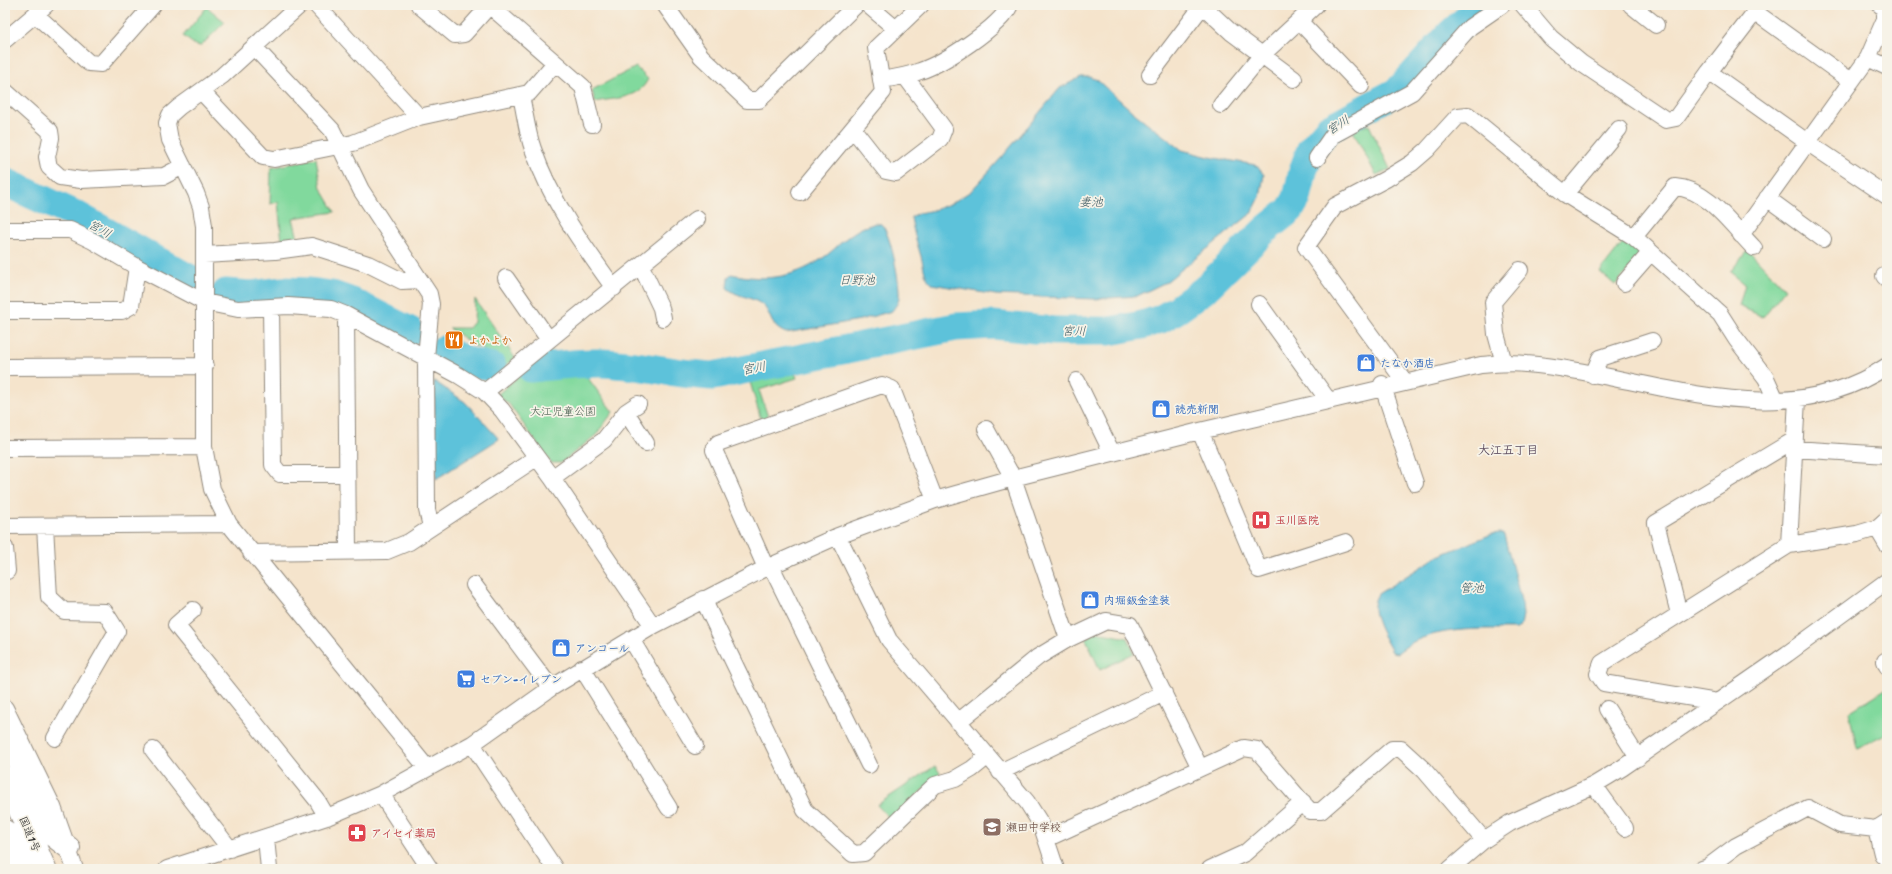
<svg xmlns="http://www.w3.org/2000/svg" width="1892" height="874" font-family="Sriracha,'Klee One',sans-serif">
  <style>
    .green { fill: #81d99d; stroke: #568264 }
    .water { fill: #5dc2da; stroke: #447682 }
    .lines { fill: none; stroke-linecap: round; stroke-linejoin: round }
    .river { stroke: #5dc2da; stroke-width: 29 }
    .minor-casing { stroke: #90887c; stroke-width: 18 }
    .highway-casing { stroke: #90887c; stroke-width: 24 }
    .minor { stroke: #fff; stroke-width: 16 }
    .highway { stroke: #fff; stroke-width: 22 }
    .labels { text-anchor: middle; stroke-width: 3.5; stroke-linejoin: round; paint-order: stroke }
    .food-label { font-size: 11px; font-weight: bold; fill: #c56008; stroke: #f7f3e8; text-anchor: start }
    .shop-label { font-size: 11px; font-weight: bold; fill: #366cbe; stroke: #f7f3e8; text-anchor: start }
    .park-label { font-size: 11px; fill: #405648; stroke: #f7f3e8 }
    .health-label { font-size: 11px; font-weight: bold; fill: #be3a42; stroke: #f7f3e8; text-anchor: start }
    .education-label { font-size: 11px; font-weight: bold; fill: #785e54; stroke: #f7f3e8; text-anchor: start }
    .street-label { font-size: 11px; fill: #2b2b2b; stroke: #f7f3e8 }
    .water-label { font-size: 12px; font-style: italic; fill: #3a5860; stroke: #f7f3e8 }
    .neighbourhood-label { font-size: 12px; font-weight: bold; fill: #605062; stroke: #f7f3e8 }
  </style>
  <rect width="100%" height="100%" fill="#f7f3e8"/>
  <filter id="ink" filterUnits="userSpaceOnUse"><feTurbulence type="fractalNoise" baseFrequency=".025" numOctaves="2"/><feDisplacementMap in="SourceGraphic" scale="8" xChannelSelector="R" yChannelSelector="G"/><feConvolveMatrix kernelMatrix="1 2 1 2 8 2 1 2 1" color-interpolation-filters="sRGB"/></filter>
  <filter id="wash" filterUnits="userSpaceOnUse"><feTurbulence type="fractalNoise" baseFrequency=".012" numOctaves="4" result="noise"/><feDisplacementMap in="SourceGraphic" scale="16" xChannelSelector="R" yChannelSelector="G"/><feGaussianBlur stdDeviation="0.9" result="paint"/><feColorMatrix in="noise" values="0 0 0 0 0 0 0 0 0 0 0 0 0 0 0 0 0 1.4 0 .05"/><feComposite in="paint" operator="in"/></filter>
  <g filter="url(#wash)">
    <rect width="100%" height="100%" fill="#f5e4cc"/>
    <path class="green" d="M 207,7 L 225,22 L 201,46 L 195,45 L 183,36 Z
      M 636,67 L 648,79 C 639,99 614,98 595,102 L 592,90 Z
      M 1369,125 L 1390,169 L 1376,175 L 1352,129 Z
      M 316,158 L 321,188 L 335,212 L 293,218 L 298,239 L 282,242 L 278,202 L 270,204 L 271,168 Z
      M 1625,240 L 1643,254 L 1615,285 L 1600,272 Z
      M 1748,250 L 1785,289 L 1763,317 L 1739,306 L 1745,284 L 1730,272 Z
      M 475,299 L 515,358 L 506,365 L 481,360 L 483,348 L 475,346 L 449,328 L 469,328 L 474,322 Z
      M 791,362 L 797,378 L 759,390 L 769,420 L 762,423 L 748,375 Z
      M 582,370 L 613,412 L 596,435 L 561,463 L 551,463 L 509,404 L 497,395 L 522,373 Z
      M 1096,632 L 1128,638 L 1134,653 L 1100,670 L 1086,639 Z
      M 1887,688 L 1887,733 L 1857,748 L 1849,712 Z
      M 935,766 L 940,773 L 891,820 L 877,805 Z"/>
    <path class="water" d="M 1081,77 L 1090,77 L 1097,80 L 1133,112 L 1182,150 L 1209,157 L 1256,165 L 1264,175 L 1260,197 L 1252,213 L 1166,282 L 1137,296 L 1094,299 L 996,295 L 932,284 C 923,276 924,264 920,253 C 916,240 913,230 911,217 L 919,213 L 934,210 L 952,203 L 971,191 L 1003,156 L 1060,88 Z
      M 875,223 L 881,224 C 891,233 900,283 899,297 C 899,302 895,307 892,311 L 860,320 L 786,333 C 766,325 774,311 758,302 C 747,296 738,297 727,288 L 728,277 L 731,274 C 767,282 797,278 827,255 C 837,247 847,236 858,230 C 864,226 870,226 875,223 Z
      M 434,381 L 465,402 L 499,439 L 436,479 Z
      M 1500,533 L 1504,535 L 1522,604 L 1523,615 L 1521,625 L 1517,629 C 1484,629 1445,627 1415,641 C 1409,644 1403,649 1397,653 L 1392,652 C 1384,636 1366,611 1378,594 L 1438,556 L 1492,534 Z"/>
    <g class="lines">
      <path class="river" d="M 5,182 L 76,215 L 192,280
        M 226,293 L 251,295 L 283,291 L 310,292 L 332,295 L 352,302 L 410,331
        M 443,350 L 470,362 L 492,367
        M 531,368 C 553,366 578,362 601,363 C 638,364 675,374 713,376 L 956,327 L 993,325 L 1054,331 L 1109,331 L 1142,325 L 1161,319 L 1178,309 L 1204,290 L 1266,229 L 1290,210 L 1297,198 L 1303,171 L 1311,149 L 1329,128 L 1398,91 L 1450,34 L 1483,5"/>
    </g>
  </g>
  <g filter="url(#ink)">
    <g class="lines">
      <g class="minor-casing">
        <path id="minor" d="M 300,5 L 222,76 L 179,107 L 170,115 L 167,123 L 170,140 L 196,193 L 201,207 L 204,226 L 204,447 L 212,489 L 229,524 L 427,768
          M 316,5 L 419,117
          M 419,5 L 455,35 L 464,34 L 490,5
          M 489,5 L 583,87 L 592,124
          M 665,5 L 701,56 L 747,100 L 759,100 L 856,5
          M 868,5 L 896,29
          M 1202,5 L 1231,32 L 1294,79
          M 1523,5 L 1551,38 L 1581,63 L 1666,120 L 1676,118 L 1709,72
          M 1631,5 L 1656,25
          M 36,15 L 89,63 L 101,64 L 153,5
          M 1300,22 L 1361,86
          M 5,40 L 46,5
          M 254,47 L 332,130 L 361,190 L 429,294 L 431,304 L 426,357 L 427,510 L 431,527
          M 1868,58 L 1885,19 L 1885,8 L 1880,5
          M 1150,75 L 1203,5
          M 881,80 C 894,78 908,76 920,71 C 944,63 1000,27 1010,5
          M 1851,81 L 1759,15 L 1752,16 L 1709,72 L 1807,142 L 1887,196
          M 5,91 L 50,131 L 51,138 L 47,157 L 49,167 L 60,177 L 81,180 L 164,176 L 183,166
          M 202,92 L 263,157 L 274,159 L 353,143 L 419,117 L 529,93 L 555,63
          M 521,96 C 525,113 527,133 533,149 C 551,201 582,244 614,288
          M 1221,105 L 1261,56 L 1316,5
          M 853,129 L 886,171 L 896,173 L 940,139 L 944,129 L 905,76
          M 1317,158 L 1333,135 L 1412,92 L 1470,27 L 1502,5
          M 800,192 L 883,92 L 876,48 L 921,5
          M 1565,194 L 1619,129
          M 1767,198 L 1823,239
          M 5,230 L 70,230 L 93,241 L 137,267 L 204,302 L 238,309 L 288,306 L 331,309 L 346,315 L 458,375 L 485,392 L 502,410 L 552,478 L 653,626
          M 1741,235 L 1868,58 L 1887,67
          M 1634,237 L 1675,187 C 1708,189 1732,226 1754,248
          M 204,255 L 275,251 L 312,246 L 368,264 L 402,281 L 420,280
          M 641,266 L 661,308 L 663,318
          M 1884,276 L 1887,279
          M 506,278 L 549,340
          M 1624,283 L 1651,252
          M 1259,304 L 1328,400
          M 271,307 L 273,465 L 280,474 L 347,474
          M 5,311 L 122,311 L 131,306 L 137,267
          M 346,315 L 348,552
          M 1504,363 L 1496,334 L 1493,302 L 1520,270
          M 5,367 L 205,366
          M 1593,375 L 1600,358 L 1652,341
          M 1077,381 L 1112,453
          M 1405,382 L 1306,247 L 1335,206 L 1386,179 L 1412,163 L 1427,150 L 1458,116 L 1468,115 L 1565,194 L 1634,237 L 1720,314 L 1736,339 L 1766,378 L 1776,400
          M 1382,384 L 1415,483
          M 485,392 L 697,219
          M 626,412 L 646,443
          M 986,429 L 1013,478 L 1068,639
          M 1200,431 L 1259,570 L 1346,542
          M 5,448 L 204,447
          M 1794,449 L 1887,455
          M 552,478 L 604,440 L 626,412 L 638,404
          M 5,526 L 229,524
          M 45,526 L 49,597 L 64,611 L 105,612 L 117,631 L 55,738
          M 1877,528 L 1887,545
          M 838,536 L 889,640 L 1027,802 L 1041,824 L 1056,869
          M 1789,545 L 1797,399
          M 5,548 L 7,571
          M 251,553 L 387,551 L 409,542 L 536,458
          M 771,566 L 869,765
          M 766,568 L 714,450 L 718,443 L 882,385 L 892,389 L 935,500
          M 474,585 L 551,688
          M 703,599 L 805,810 L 853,854 L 864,853 L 935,785 L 955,779 L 972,769 L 988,756
          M 193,610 L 176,625 L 317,800 L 327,817
          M 1679,614 L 1656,523 L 1794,440
          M 631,639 L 695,746
          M 1887,660 L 1885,661 L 1887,666
          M 582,668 L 669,808
          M 1717,702 L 1604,683 L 1598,674 L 1602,663 L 1789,545 L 1857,534 L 1877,528 L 1887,519
          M 5,708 L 53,807 L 75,869
          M 1607,709 L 1638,758
          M 958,722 L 1038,657 L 1068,639 L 1106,621 L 1130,625 L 1200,768
          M 472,744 L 555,869
          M 153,750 L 230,849
          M 1000,772 L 1164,693
          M 1594,785 L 1625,828
          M 381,794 L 430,869
          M 1876,829 L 1882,854 L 1887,859
          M 266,838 L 269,869
          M 1046,839 L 1244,748 L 1257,750 L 1310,811 L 1321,811 L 1392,749 L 1401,749 L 1424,770 L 1484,840
          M 167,869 L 327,817 L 381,794 L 472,744 L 551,688 L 653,626 L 766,568 L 838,536 L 935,500 L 1013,478 L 1200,431 L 1481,365 C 1496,364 1511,362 1526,364 C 1643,373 1778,440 1887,366
          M 1210,869 L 1245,853 L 1303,802
          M 1450,869 L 1484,840 L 1510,823 L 1594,785 L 1622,768 L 1787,654 L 1887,581
          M 1702,869 L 1708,867 L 1736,846 L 1808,808 L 1840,825 L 1876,829 L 1887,822"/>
      </g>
      <g class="highway-casing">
        <path id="highway" d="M 5,732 L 52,835 L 69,848
          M 5,777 L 45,869
          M 5,831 L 21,869"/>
      </g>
      <use href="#minor" class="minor"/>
      <use href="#highway" class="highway"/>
    </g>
  </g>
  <defs>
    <g id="restaurant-square" transform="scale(1)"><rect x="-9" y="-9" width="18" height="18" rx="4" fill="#e8710a" stroke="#f7f3e8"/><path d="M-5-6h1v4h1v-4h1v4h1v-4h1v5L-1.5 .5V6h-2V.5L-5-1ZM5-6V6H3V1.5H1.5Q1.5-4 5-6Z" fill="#fff"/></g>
    <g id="shop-square" transform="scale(1)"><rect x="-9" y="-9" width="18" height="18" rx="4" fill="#3f7fe0" stroke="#f7f3e8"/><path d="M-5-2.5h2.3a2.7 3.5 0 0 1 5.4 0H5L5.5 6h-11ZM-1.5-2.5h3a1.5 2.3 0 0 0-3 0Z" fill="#fff"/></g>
    <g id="hospital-square" transform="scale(1)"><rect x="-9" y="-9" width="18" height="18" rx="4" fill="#e0444e" stroke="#f7f3e8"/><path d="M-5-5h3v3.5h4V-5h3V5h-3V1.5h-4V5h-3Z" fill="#fff"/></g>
    <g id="supermarket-square" transform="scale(1)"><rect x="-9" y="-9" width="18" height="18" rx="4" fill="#3f7fe0" stroke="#f7f3e8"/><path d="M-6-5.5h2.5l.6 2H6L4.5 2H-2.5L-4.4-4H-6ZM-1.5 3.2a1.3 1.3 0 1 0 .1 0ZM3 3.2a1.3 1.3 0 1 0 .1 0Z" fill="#fff"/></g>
    <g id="school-square" transform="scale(1)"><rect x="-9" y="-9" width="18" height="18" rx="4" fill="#8d6e63" stroke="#f7f3e8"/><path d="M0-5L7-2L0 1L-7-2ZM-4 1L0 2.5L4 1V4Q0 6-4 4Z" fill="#fff"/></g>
    <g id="pharmacy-square" transform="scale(1)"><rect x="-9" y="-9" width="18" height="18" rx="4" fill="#e0444e" stroke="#f7f3e8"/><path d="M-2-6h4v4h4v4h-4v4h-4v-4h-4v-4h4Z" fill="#fff"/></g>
  </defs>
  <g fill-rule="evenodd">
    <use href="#restaurant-square" x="454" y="340"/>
    <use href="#shop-square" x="1366" y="363"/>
    <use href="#shop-square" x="1161" y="409"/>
    <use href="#hospital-square" x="1261" y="520"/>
    <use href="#shop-square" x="1090" y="600"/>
    <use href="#shop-square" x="561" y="648"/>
    <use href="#supermarket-square" x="466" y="679"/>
    <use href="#school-square" x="992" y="827"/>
    <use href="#pharmacy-square" x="357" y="833"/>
  </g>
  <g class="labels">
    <g class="food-label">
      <text x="468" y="344">よかよか</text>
    </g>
    <g class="shop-label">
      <text x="1380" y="367">たなか酒店</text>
      <text x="1175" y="413">読売新聞</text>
      <text x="1104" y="604">内堀鈑金塗装</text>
      <text x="575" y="652">アンコール</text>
      <text x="480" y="683">セブン-イレブン</text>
    </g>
    <g class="park-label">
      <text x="563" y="415">大江児童公園</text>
    </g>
    <g class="health-label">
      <text x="1275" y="524">玉川医院</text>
      <text x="371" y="837">アイセイ薬局</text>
    </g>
    <g class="education-label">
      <text x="1006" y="831">瀬田中学校</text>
    </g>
    <g class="street-label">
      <text transform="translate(30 834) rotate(67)" y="4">国道1号</text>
    </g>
    <g class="water-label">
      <text transform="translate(1338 125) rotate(-33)" y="4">宮川</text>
      <text x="1091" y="206">妻池</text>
      <text transform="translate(100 229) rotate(29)" y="4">宮川</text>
      <text x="857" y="284">日野池</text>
      <text x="1074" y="335">宮川</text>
      <text transform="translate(754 368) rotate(-11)" y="4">宮川</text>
      <text x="1472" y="592">管池</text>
    </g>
    <g class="neighbourhood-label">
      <text x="1508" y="454">大江五丁目</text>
    </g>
  </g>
  <rect width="1892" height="874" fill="none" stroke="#f7f3e8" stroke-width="20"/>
</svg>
